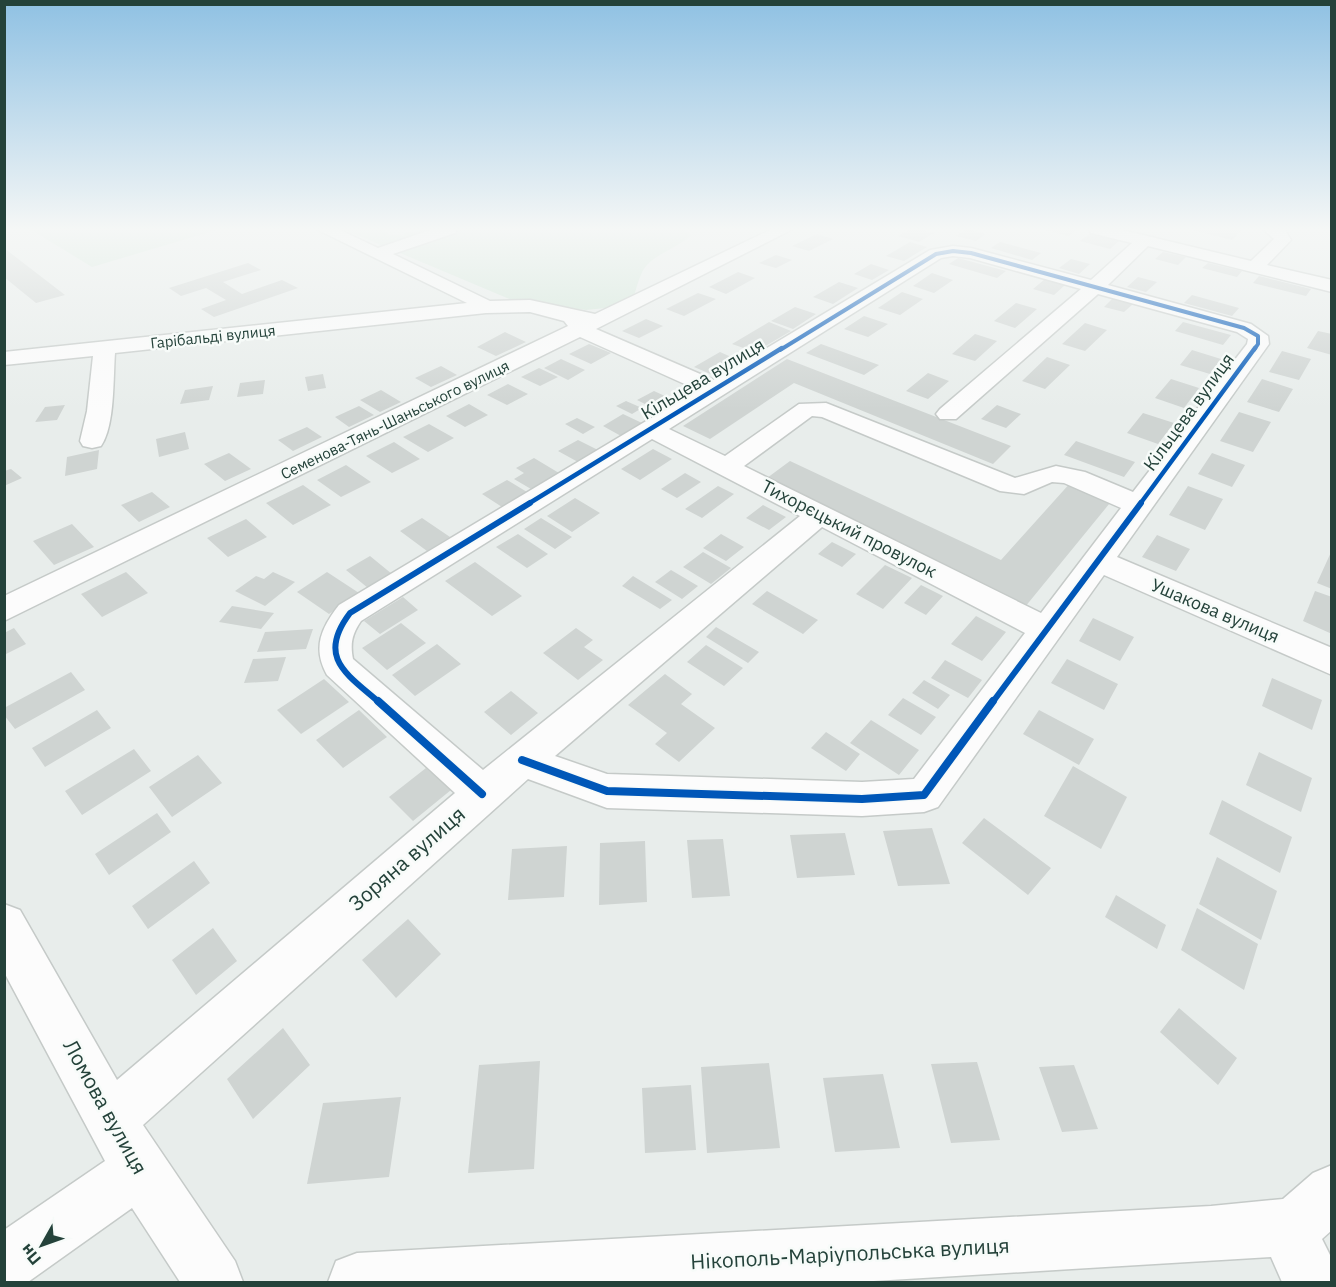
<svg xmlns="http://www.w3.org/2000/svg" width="1336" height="1287" font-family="'IBM Plex Sans',sans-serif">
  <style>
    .green { fill: #d1e6d8 }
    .building { fill: #cfd4d2 }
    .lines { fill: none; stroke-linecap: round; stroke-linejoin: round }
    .minor-casing { stroke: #c5cac8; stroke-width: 3 }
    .minor { fill: #fcfcfc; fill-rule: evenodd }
    .cycleway-far3-casing { stroke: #f7fbf9; stroke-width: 6 }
    .cycleway-far2-casing { stroke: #f7fbf9; stroke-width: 8 }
    .cycleway-far1-casing { stroke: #f7fbf9; stroke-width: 10 }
    .cycleway-casing { stroke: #f7fbf9; stroke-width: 11 }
    .cycleway-far3 { stroke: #0057b8; stroke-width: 4 }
    .cycleway-far2 { stroke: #0057b8; stroke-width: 4.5 }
    .cycleway-far1 { stroke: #0057b8; stroke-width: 6 }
    .cycleway { stroke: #0057b8; stroke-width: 8 }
    .labels { text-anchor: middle; stroke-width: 5; stroke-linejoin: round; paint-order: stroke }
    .far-street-label { font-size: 15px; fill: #24423a; stroke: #f7fbf9 }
    .street-label { font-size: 18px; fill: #24423a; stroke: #f7fbf9 }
    .near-street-label { font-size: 21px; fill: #24423a; stroke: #f7fbf9 }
  </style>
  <rect width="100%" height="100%" fill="#e8edeb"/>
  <path class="green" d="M 30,229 L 220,229 L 92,267 Z
    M 343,229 L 382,229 L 390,235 L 404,236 L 404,233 L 430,229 L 684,229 L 691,235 C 678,248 659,252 647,265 C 640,272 637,287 634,296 L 605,308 L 586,310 L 512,300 Z"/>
  <path class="building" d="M 910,229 L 919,229 L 934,233 L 919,242 L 898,236 Z
    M 967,229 L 986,234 L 976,241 L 956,236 Z
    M 1043,229 L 1073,229 L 1077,230 L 1068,236 Z
    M 1189,229 L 1243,229 L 1232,240 Z
    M 1091,233 L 1120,240 L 1110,249 L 1080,241 Z
    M 817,234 L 833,239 L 809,251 L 792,246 Z
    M 910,242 L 927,247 L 904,261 L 886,256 Z
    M 1000,242 L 1041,253 L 1032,260 L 991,248 Z
    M 4,248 L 65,295 L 36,303 L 4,277 Z
    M 1163,252 L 1186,257 L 1178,265 L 1155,259 Z
    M 776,255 L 792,260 L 776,268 L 759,263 Z
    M 958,258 L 1006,271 L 997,278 L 949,264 Z
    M 1071,259 L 1090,264 L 1079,274 L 1059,268 Z
    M 248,263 L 261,270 L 223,282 L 242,294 L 282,280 L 298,288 L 214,317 L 201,309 L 226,300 L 206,288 L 181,296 L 169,288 Z
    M 1208,263 L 1242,271 L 1237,277 L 1202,268 Z
    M 871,264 L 889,270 L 872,280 L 854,274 Z
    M 738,272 L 755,278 L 726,294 L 709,287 Z
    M 932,273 L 953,280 L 934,293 L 913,286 Z
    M 1259,276 L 1311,289 L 1306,296 L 1253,283 Z
    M 1138,277 L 1157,282 L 1146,292 L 1127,287 Z
    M 1045,279 L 1065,285 L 1054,295 L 1033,289 Z
    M 839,282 L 858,288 L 833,304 L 813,297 Z
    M 902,292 L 923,299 L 900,315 L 878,308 Z
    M 698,293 L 716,299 L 684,316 L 666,309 Z
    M 1192,295 L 1239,308 L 1232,316 L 1184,303 Z
    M 1113,298 L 1133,304 L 1124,312 L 1104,307 Z
    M 1016,303 L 1037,309 L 1015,328 L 994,321 Z
    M 795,307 L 816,314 L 793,329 L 771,321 Z
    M 864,316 L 888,324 L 868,337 L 844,329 Z
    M 646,319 L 663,326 L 639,338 L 622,331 Z
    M 769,322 L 791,331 L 755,352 L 732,344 Z
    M 1183,322 L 1231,335 L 1223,345 L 1175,331 Z
    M 1085,323 L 1107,330 L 1085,351 L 1062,344 Z
    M 1318,331 L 1332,334 L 1332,355 L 1307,348 Z
    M 505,332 L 526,342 L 496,356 L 477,347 Z
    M 975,334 L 997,341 L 975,361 L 952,354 Z
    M 589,344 L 611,353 L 591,364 L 569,354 Z
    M 821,344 L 879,365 L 864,375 L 806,353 Z
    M 1192,350 L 1221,359 L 1210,374 L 1180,365 Z
    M 1282,351 L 1311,359 L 1299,380 L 1269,372 Z
    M 720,352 L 738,360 L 713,375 L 694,367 Z
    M 1047,357 L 1070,365 L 1045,389 L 1022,381 Z
    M 561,359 L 585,370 L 568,380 L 544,368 Z
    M 787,359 L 1011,446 L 993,464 L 794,383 L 710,439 L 683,426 Z
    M 441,366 L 457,375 L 431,387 L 415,378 Z
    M 539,368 L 558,377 L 540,386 L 521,377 Z
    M 928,373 L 949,381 L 928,399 L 906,391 Z
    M 323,374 L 326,388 L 308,391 L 305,377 Z
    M 1171,379 L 1199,388 L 1184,408 L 1155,398 Z
    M 1262,379 L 1293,389 L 1279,412 L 1247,402 Z
    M 265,380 L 263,394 L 237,397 L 240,383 Z
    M 508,384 L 528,394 L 507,405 L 487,395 Z
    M 213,386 L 209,400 L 180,404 L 185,390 Z
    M 381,390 L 401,402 L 380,412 L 360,400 Z
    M 654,391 L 678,402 L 661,412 L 637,400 Z
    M 626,401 L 642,408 L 632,414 L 616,406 Z
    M 469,404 L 488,415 L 465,427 L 446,416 Z
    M 65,405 L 57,420 L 35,422 L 45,407 Z
    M 997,405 L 1021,414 L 1006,428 L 981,419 Z
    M 359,406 L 374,415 L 349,427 L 335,417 Z
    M 1239,412 L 1271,422 L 1253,452 L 1220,441 Z
    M 1143,413 L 1174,423 L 1158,444 L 1127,433 Z
    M 623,414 L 642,423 L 621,436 L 603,426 Z
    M 577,418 L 595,427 L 583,434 L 565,424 Z
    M 429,424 L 454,438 L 428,452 L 403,437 Z
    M 307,427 L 322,437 L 293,451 L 278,440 Z
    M 185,432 L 189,449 L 159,457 L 156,439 Z
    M 578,440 L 598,450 L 578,462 L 558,451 Z
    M 1076,441 L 1135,462 L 1124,477 L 1064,455 Z
    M 394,442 L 420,459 L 392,473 L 366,456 Z
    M 653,449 L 672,459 L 640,480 L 621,469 Z
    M 99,450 L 97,469 L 65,476 L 67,457 Z
    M 229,453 L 251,469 L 225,481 L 204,464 Z
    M 1212,453 L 1245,465 L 1232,487 L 1198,474 Z
    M 534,458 L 559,473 L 531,489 L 514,479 L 524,473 L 516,468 Z
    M 790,461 L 1001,560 L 1072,481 L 1114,498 L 1025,607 L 767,478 Z
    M 346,465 L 371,482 L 341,497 L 317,480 Z
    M 11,469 L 22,478 L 4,486 L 4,471 Z
    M 685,473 L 701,482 L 677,498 L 661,489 Z
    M 507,480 L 527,492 L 502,507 L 482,494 Z
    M 303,485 L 331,505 L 293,525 L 266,503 Z
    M 718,486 L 734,494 L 702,518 L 685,509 Z
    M 1188,486 L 1223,499 L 1205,530 L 1169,515 Z
    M 152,492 L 170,507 L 139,522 L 121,505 Z
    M 575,498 L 600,513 L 572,532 L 547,516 Z
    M 763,505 L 786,517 L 769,530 L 746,518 Z
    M 422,518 L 450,537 L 427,551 L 400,531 Z
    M 541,518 L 572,537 L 555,549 L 524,529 Z
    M 246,519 L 267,537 L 228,557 L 207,538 Z
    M 72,524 L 94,547 L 54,565 L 33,541 Z
    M 518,534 L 548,554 L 527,568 L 496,547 Z
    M 721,534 L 744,547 L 726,561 L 703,548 Z
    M 1157,535 L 1190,549 L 1176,571 L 1142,557 Z
    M 832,542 L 856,554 L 842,567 L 818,554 Z
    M 1332,550 L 1332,589 L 1317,583 Z
    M 703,552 L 731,568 L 711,584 L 683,567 Z
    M 370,556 L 392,574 L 368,588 L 346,570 Z
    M 475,562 L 522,596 L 492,616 L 445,581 Z
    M 885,565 L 912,578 L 883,609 L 856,594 Z
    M 671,570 L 698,586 L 682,599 L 655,582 Z
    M 126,572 L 148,593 L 102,617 L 81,594 Z
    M 273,572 L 295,582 L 265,606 L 235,591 L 256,576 L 264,579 Z
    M 327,572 L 359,593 L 329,614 L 297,592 Z
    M 633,576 L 672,600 L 660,609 L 622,586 Z
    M 921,585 L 943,596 L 926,615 L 904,603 Z
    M 767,591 L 818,620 L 803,634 L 752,604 Z
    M 1315,591 L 1332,597 L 1332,634 L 1303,621 Z
    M 403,597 L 418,610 L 380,634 L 364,621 Z
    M 232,606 L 274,613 L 261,629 L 219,622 Z
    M 976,616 L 1006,632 L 982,661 L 951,644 Z
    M 1093,618 L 1134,637 L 1120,661 L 1079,641 Z
    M 401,623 L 426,643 L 387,670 L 362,648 Z
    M 716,627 L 759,652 L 748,663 L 706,637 Z
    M 14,628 L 26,644 L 4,655 L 4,633 Z
    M 576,628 L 593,640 L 584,647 L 603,660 L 578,680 L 543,653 Z
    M 313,629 L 306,649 L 257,652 L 265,632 Z
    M 437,644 L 461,664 L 415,696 L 392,675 Z
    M 706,645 L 743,668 L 724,686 L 687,662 Z
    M 286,657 L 278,681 L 244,683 L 253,659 Z
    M 1067,659 L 1118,684 L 1104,710 L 1051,683 Z
    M 945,660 L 982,680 L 968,698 L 931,678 Z
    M 71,672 L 85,690 L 15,729 L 4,715 L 4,708 Z
    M 665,674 L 692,694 L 681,704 L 715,728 L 679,762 L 655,744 L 667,733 L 628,705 Z
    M 1272,678 L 1322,700 L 1312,730 L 1262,706 Z
    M 324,679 L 349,702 L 301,734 L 277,710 Z
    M 924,680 L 950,695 L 938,709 L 912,693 Z
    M 511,691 L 538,713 L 511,735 L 484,712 Z
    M 903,698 L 936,717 L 921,735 L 888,715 Z
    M 97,710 L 111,728 L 45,767 L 32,748 Z
    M 359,710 L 387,737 L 343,768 L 316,740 Z
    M 1039,710 L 1094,739 L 1079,765 L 1023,734 Z
    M 871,720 L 919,750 L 899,775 L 850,743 Z
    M 826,732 L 860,754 L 846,771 L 811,748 Z
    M 134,749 L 151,771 L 82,815 L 65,791 Z
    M 1259,752 L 1312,778 L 1301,812 L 1246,785 Z
    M 198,755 L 222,783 L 172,817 L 149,787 Z
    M 1073,766 L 1127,797 L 1101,849 L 1044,816 Z
    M 426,768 L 451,790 L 413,821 L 389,797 Z
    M 1222,800 L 1292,837 L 1280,873 L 1209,834 Z
    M 157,813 L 171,832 L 109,875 L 95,854 Z
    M 984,818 L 1051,868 L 1028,895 L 962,843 Z
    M 932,828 L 950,884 L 898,886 L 883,831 Z
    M 845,833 L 855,875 L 797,878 L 790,835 Z
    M 723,839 L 730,896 L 692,898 L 687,840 Z
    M 645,841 L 647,902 L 599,905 L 600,843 Z
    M 567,846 L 564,897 L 508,900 L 512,849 Z
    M 1217,857 L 1277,891 L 1261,940 L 1199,904 Z
    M 194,861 L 210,883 L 148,929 L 132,906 Z
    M 1116,895 L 1166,925 L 1157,949 L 1105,917 Z
    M 1197,908 L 1258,944 L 1244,990 L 1181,950 Z
    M 408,919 L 441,954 L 396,998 L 362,960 Z
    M 213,928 L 237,961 L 196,995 L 172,960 Z
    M 1179,1008 L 1237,1058 L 1218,1085 L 1160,1032 Z
    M 283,1028 L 310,1065 L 253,1119 L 227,1079 Z
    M 540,1061 L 534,1169 L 468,1173 L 479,1065 Z
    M 977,1062 L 1000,1140 L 951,1143 L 931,1064 Z
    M 769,1063 L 780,1148 L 707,1153 L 701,1067 Z
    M 1074,1065 L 1098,1129 L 1062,1132 L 1039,1067 Z
    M 883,1074 L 900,1148 L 835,1152 L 823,1078 Z
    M 691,1085 L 696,1150 L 645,1153 L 642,1088 Z
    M 401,1097 L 389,1177 L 307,1184 L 323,1103 Z"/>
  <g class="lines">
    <g class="minor-casing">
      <path id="minor" d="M 316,229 L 338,229 L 378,248 L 433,229 L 457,229 L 455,233 L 393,254 L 490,301 L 530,300 L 595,314 L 772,229 L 793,229 L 596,329 L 714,380 L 930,250 L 953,246 L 971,248 L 1091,280 L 1132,243 L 1091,233 L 1089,229 L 1118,229 L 1251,261 L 1274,239 L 1263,229 L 1284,229 L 1291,240 L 1267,265 L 1332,280 L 1332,292 L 1148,246 L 1108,285 L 1251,324 L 1268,336 L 1269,344 L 1117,557 L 1332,648 L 1332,675 L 1104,575 L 938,807 L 924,812 L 862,816 L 607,808 L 528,779 L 143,1125 L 235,1261 L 243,1282 L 180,1282 L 132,1208 L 28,1282 L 4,1282 L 4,1230 L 105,1161 L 4,972 L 4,904 L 20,910 L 117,1080 L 455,793 L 327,675 C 312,648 321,628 339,605 L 698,390 L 580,337 L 4,621 L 4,596 L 568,326 L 564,321 L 530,312 L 486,313 L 115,353 C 113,379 115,426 101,446 L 92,448 L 83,446 L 80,441 L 87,411 L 93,356 L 4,365 L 4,352 L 467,303 ZM 953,256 L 970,258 L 1081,289 L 940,409 L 936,414 L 940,419 L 956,419 L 1098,294 L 1237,332 L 1248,339 L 1247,344 L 1133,492 L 1085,472 L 1056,466 L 1015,478 L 826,403 L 799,404 L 725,456 L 669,429 L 941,258 ZM 812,416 L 822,417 L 1000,491 L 1024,494 L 1052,482 L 1064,483 L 1121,508 L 1041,613 L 744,466 ZM 652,439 L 800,516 L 483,770 L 353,659 C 350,644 352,634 361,621 ZM 822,527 L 1025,633 L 914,779 L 862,782 L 607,774 L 555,756 Z
        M 1332,1165 L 1332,1230 L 1322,1239 L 1332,1259 L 1332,1282 L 1282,1282 L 1271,1257 L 857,1282 L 328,1282 L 336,1261 L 357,1253 L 1211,1206 L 1283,1199 L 1313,1173 Z"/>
    </g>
    <use href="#minor" class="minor"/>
    <g class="cycleway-far3-casing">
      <path id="cycleway-far3" d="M 780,350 L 936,254 L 953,251 L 971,253 L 1244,328 L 1258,336 L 1258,344 L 1254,350"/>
    </g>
    <g class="cycleway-far2-casing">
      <path id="cycleway-far2" d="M 528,504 L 782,348
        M 1140,504 L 1255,348"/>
    </g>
    <g class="cycleway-far1-casing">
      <path id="cycleway-far1" d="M 380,703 C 347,674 316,658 350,613 L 530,503
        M 992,703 L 1141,503"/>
    </g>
    <g class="cycleway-casing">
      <path id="cycleway" d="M 378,701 L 482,794
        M 522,760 L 607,791 L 862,799 L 924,795 L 993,701"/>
    </g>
    <use href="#cycleway-far3" class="cycleway-far3"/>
    <use href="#cycleway-far2" class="cycleway-far2"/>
    <use href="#cycleway-far1" class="cycleway-far1"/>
    <use href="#cycleway" class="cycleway"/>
  </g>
  <linearGradient id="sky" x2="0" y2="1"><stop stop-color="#8fc1e3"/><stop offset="0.56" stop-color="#f5f7f6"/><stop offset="1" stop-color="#f5f7f6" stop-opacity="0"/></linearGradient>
  <rect width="1336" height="409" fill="url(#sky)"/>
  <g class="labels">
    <g class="far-street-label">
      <text transform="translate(213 337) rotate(-6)" y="5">Гарібальді вулиця</text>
      <text transform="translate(395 420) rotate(-26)" y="5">Семенова-Тянь-Шаньського вулиця</text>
    </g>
    <g class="street-label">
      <text transform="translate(703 379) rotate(-31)" y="6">Кільцева вулиця</text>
      <text transform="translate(1189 412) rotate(-54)" y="6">Кільцева вулиця</text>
      <text transform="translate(849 529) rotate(27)" y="6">Тихорєцький провулок</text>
      <text transform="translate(1215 611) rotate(23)" y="6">Ушакова вулиця</text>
    </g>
    <g class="near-street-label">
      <text transform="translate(407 859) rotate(-41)" y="7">Зоряна вулиця</text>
      <text transform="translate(105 1107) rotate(61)" y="7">Ломова вулиця</text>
      <text transform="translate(850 1254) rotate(-3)" y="7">Нікополь-Маріупольська вулиця</text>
    </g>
  </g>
  <rect width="1336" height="1287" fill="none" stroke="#24423a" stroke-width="12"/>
  <g transform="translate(42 1245) rotate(230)" stroke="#f7fbf9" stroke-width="4.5" paint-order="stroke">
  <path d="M0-4.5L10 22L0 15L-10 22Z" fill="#24423a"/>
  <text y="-9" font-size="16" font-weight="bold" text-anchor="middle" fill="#24423a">Пн</text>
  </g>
</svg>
